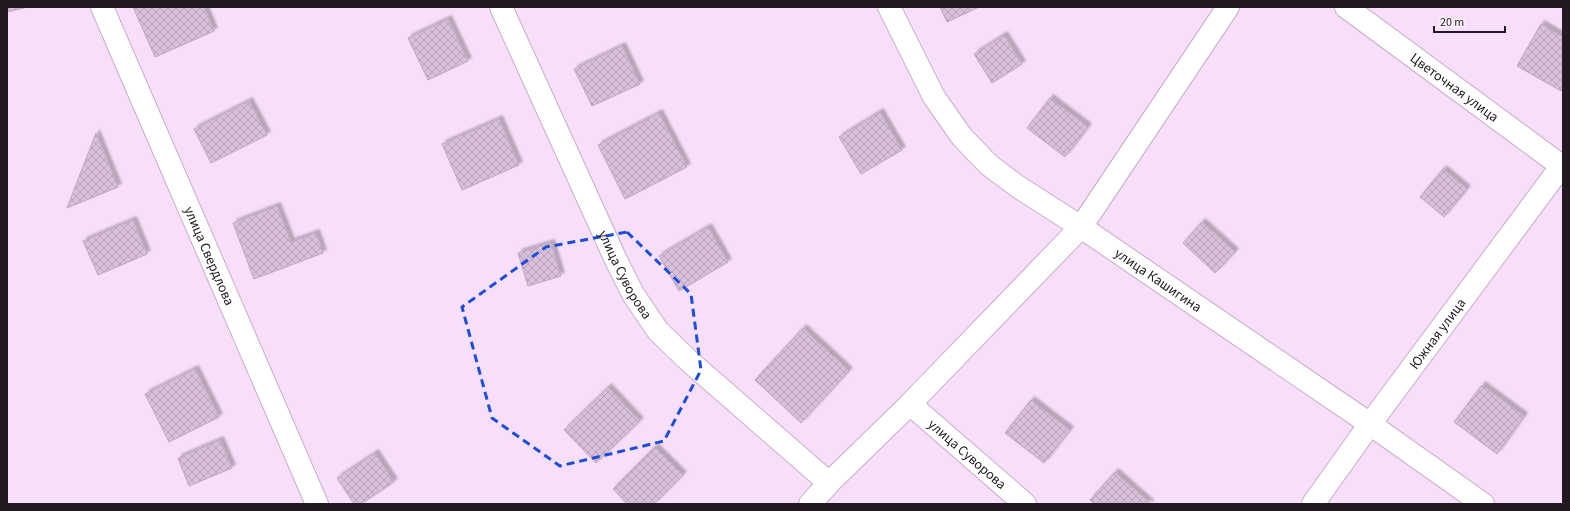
<svg xmlns="http://www.w3.org/2000/svg" width="1570" height="511" font-family="'Source Sans 3',sans-serif">
  <style>
    .building { fill: url(#building-cross-hatch); stroke: #bea6c0; filter: url(#shadow) }
    .lines { fill: none; stroke-linecap: round; stroke-linejoin: round }
    .minor-casing { stroke: #c6aec7; stroke-width: 24 }
    .minor { stroke: #fff; stroke-width: 22 }
    .marked { fill: none; stroke: #1d4ed8; stroke-width: 3; stroke-dasharray: 8 5; stroke-linejoin: round }
    .labels { text-anchor: middle; stroke-width: 4; stroke-linejoin: round; paint-order: stroke }
    .street-label { font-size: 14px; fill: #221923; stroke: #fcf2fc }
  </style>
  <defs>
    <pattern id="building-cross-hatch" width="8" height="8" patternUnits="userSpaceOnUse"><rect width="8" height="8" fill="#d9c0da"/><path d="M0 0l8 8M0 8l8-8" fill="none" stroke="#baa4bb"/></pattern>
    <filter id="shadow"><feDropShadow dx="3.5" dy="-3.5" stdDeviation="1" flood-color="#0004"/></filter>
  </defs>
  <rect width="100%" height="100%" fill="#f8dff9"/>
  <path class="building" d="M 7,7 L 28,7 L 7,12 Z
    M 133,7 L 204,7 L 214,31 L 155,57 Z
    M 940,7 L 979,7 L 947,22 Z
    M 448,19 L 468,61 L 428,80 L 408,38 Z
    M 1541,24 L 1563,37 L 1563,88 L 1561,91 L 1517,66 Z
    M 1004,35 L 1022,64 L 992,83 L 974,54 Z
    M 622,46 L 640,84 L 592,106 L 574,69 Z
    M 1050,98 L 1088,127 L 1065,157 L 1027,128 Z
    M 249,101 L 267,135 L 211,163 L 194,129 Z
    M 880,112 L 902,150 L 861,174 L 839,137 Z
    M 659,113 L 687,167 L 625,199 L 598,145 Z
    M 499,119 L 519,165 L 462,190 L 442,144 Z
    M 96,133 L 118,187 L 67,208 Z
    M 1443,169 L 1467,189 L 1444,217 L 1420,197 Z
    M 277,206 L 291,242 L 316,233 L 323,253 L 254,279 L 233,223 Z
    M 133,220 L 147,254 L 98,275 L 83,241 Z
    M 1202,222 L 1235,252 L 1215,273 L 1183,243 Z
    M 708,227 L 728,262 L 679,291 L 659,256 Z
    M 551,243 L 561,276 L 528,286 L 518,253 Z
    M 803,328 L 849,371 L 801,423 L 755,380 Z
    M 195,369 L 219,417 L 169,442 L 145,394 Z
    M 1482,385 L 1524,416 L 1497,454 L 1454,422 Z
    M 608,387 L 640,421 L 596,463 L 564,430 Z
    M 1031,400 L 1070,430 L 1044,463 L 1005,433 Z
    M 220,440 L 232,468 L 189,486 L 178,458 Z
    M 655,447 L 683,475 L 654,504 L 627,504 L 613,489 Z
    M 375,453 L 394,482 L 361,504 L 354,504 L 337,478 Z
    M 1115,472 L 1151,504 L 1095,504 L 1090,500 Z"/>
  <g class="lines">
    <g class="minor-casing">
      <g id="minor">
        <path id="s1" d="M 102,7 L 317,504"/>
        <path id="s2" d="M 501,7 L 615,258 L 633,294 L 658,331 L 689,361 L 829,483"/>
        <path id="s3" d="M 889,7 L 934,97 L 962,137 L 989,165 L 1017,186 L 1081,227 L 1370,424 L 1483,504"/>
        <path id="s4" d="M 1346,7 L 1563,167"/>
        <path id="s5" d="M 910,404 L 1025,504"/>
        <path d="M 810,504 L 829,483 L 910,404 L 1081,227 L 1228,7"/>
        <path id="s6" d="M 1313,504 L 1370,424 L 1563,164"/>
      </g>
    </g>
    <use href="#minor" class="minor"/>
  </g>
  <path class="marked" d="M 627,232 L 691,294 L 701,370 L 664,441 L 560,466 L 492,418 L 462,307 L 546,247 Z"/>
  <g class="labels">
    <g class="street-label">
      <text dy="5" stroke="none"><textPath href="#s4" startOffset="135">Цветочная улица</textPath></text>
      <text dy="5" stroke="none"><textPath href="#s1" startOffset="271">улица Свердлова</textPath></text>
      <text dy="5" stroke="none"><textPath href="#s2" startOffset="295">улица Суворова</textPath></text>
      <text dy="5" stroke="none"><textPath href="#s3" startOffset="393">улица Кашигина</textPath></text>
      <text dy="5" stroke="none"><textPath href="#s6" startOffset="211">Южная улица</textPath></text>
      <text dy="5" stroke="none"><textPath href="#s5" startOffset="76">улица Суворова</textPath></text>
    </g>
  </g>
  <rect width="1570" height="511" fill="none" stroke="#221923" stroke-width="16"/>
  <path d="M1434 26v6h71v-6" fill="none" stroke="#221923" stroke-width="2"/>
  <text x="1440" y="26" font-size="12" fill="#221923" stroke="#fcf2fc" stroke-width="3" paint-order="stroke">20 m</text>
</svg>
